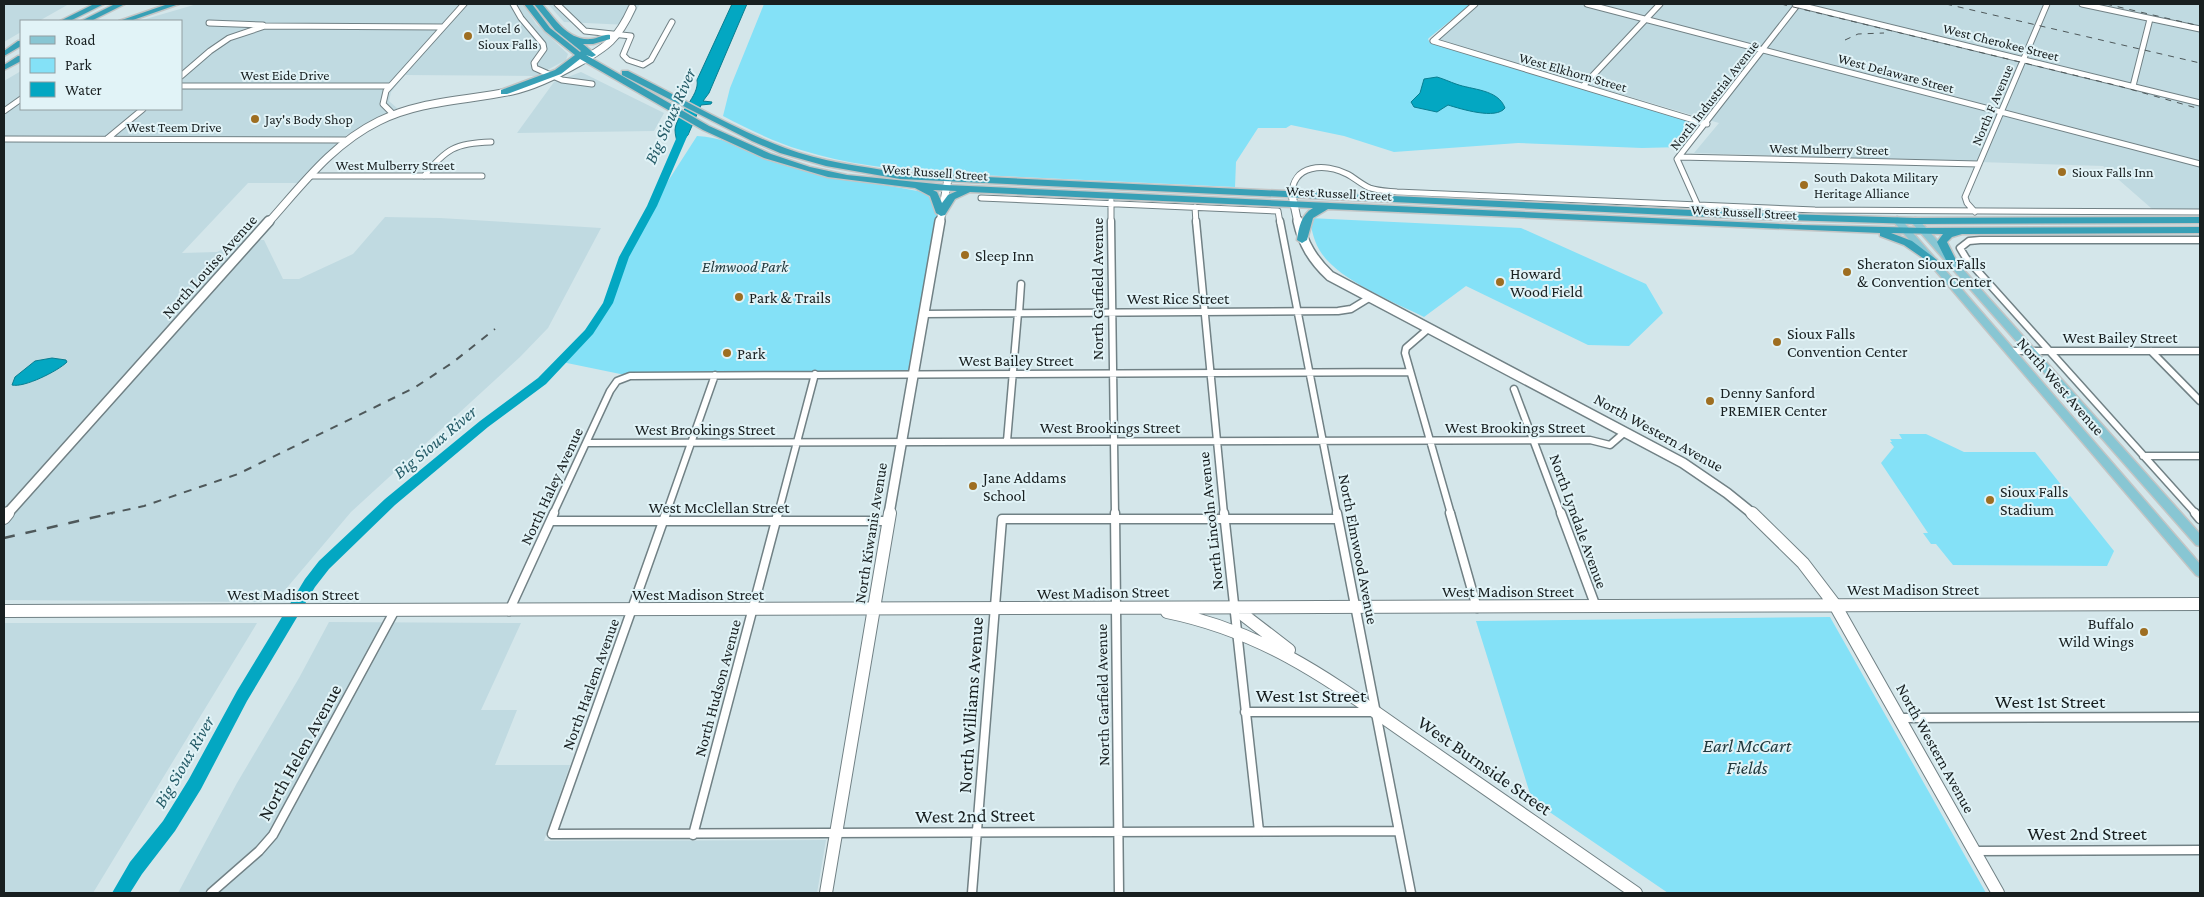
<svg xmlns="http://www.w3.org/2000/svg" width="2204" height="897" font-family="'Crimson Pro',serif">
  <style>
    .built { fill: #c0dae1 }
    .green { fill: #84e1f7 }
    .water { fill: #03a7c2; stroke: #097e91 }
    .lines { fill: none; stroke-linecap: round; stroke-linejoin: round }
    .river { fill: #03a7c2; fill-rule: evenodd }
    .street-far2-casing { stroke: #718185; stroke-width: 7 }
    .street-far1-casing { stroke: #718185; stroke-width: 9 }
    .street-casing { stroke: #718185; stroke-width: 11 }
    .secondary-far2-casing { stroke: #718185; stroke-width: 9 }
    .secondary-far1-casing { stroke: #718185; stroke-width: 12 }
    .secondary-casing { stroke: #718185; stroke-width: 14 }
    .primary-casing { stroke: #c3c5c5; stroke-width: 3 }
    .highway-casing { stroke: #c3c5c5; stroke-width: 3 }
    .street-far2 { stroke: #fff; stroke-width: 5 }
    .street-far1 { stroke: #fff; stroke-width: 6 }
    .street { stroke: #fff; stroke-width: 8 }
    .secondary-far2 { stroke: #fff; stroke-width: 7 }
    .secondary-far1 { stroke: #fff; stroke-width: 9 }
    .secondary { stroke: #fff; stroke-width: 12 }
    .primary { fill: #88c6d3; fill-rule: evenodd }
    .highway { fill: #38a0b6; fill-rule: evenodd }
    .rail-far2 { stroke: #4e585a; stroke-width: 1; stroke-dasharray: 6 6; stroke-linecap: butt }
    .rail-far1 { stroke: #4e585a; stroke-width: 2; stroke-dasharray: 8 8; stroke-linecap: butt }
    .rail { stroke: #4e585a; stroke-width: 2.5; stroke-dasharray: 11 11; stroke-linecap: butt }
    .poi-dot { fill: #9e6e21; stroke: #e1f3f7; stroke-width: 2 }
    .labels { text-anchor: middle; stroke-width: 4; stroke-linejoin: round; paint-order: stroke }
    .far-poi-label { font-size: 14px; fill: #181f20; stroke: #e1f3f7; text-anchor: start }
    .far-street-label { font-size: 14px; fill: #181f20; stroke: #e1f3f7 }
    .poi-label { font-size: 16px; fill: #181f20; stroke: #e1f3f7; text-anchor: start }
    .street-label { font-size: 16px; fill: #181f20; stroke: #e1f3f7 }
    .park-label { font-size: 16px; font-style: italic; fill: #21383d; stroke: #e1f3f7 }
    .water-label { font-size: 18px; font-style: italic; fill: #265c68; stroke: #e1f3f7 }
    .near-street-label { font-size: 19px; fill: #181f20; stroke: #e1f3f7 }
    .near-park-label { font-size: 19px; font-style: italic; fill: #21383d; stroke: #e1f3f7 }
  </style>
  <rect width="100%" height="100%" fill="#d4e6ea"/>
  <path class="built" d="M 4,4 L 69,4 L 39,21 L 21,21 L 21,32 L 4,42 Z
    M 197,4 L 523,4 L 536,24 L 568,54 L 566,60 L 536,76 L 405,75 L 391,92 L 389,101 L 398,109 L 372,121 L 347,135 L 299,183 L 248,183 L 182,253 L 217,252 L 242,240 L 264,240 L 283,279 L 299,279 L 353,254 L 385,217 L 440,218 L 601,228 L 548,328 L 520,357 L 351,512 L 285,590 L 270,602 L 4,600 L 4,81 L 21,71 L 21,109 L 181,109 L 181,21 L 139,21 Z
    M 548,4 L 640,4 L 628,25 L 564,22 Z
    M 1480,4 L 2200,4 L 2200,215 L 2159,215 L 2103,166 L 1694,153 L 1719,123 L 1438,40 Z
    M 581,72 L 664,113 L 654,131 L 517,133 L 554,82 Z
    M 329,622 L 521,623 L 481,710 L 517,710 L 495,765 L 570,765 L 544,841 L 826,840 L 817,893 L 178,893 L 237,783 L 299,678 Z
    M 4,623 L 257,623 L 93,893 L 4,893 Z"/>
  <path class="green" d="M 764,4 L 1471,4 L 1430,37 L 1428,39 L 1430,43 L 1699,124 L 1682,147 L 1642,148 L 1518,143 L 1394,152 L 1344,136 L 1291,125 L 1286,128 L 1258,128 L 1236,162 L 1235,187 L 938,173 C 892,169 845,164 801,150 C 774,142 748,129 723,116 L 730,88 Z
    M 697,136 C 733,138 767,159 803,168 C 846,179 890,186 934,194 L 941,213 L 913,374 L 630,376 L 562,362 L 600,318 L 608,303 L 632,242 L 652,206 Z
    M 1309,218 L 1521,228 L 1646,284 L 1663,313 L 1629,346 L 1588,345 L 1466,286 L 1424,317 C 1394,302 1341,281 1322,254 C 1314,243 1312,230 1309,218 Z
    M 1899,434 L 1926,434 L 1964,452 L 2035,452 L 2114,551 L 2107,566 L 1953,565 L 1936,544 L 1931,544 L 1923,533 L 1928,533 L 1881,463 L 1894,447 L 1890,442 L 1892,442 L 1890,439 L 1902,439 Z
    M 1830,617 L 1986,893 L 1668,893 L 1532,800 L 1476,621 Z"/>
  <path class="water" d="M 732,4 L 747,4 L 709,93 L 703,101 L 712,102 L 711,104 L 701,105 L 688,135 L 678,146 C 677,141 675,135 675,130 C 676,114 700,96 697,80 Z
    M 1437,77 C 1444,79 1450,82 1456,84 C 1472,90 1498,89 1505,108 C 1496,120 1461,109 1448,105 L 1437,112 L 1414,107 L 1411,102 L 1420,93 L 1424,79 Z
    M 52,358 L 66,360 L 67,362 C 58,371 24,388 12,385 L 15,377 L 35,361 Z"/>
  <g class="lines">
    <path class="river" d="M 684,129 L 689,132 L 657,206 L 629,257 L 613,303 L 593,334 L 546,384 L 488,427 L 395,505 L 329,569 L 315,587 L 247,701 L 201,789 L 175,831 L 142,874 L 130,893 L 112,893 L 130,862 L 163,821 L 189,779 L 237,691 L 305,579 L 319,561 L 385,499 L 480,421 L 538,378 L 585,330 L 603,303 L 619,257 L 647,206 L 679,132 Z"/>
    <g class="street-far2-casing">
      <path id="street-far2" d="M 513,4 L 521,18 L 543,44 L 544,49 L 534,63 L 535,68 L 562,80 L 592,84
        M 557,4 L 585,31 L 631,36 L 623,55 L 628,60 L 643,65 L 651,60 L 672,22
        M 1475,4 L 1433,41 L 1707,124
        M 1587,4 L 2200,164
        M 1795,4 L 2200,103
        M 2082,4 L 2200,29
        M 209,23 L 263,25
        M 181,76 L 210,51 L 229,38 L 265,26 L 443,27
        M 181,86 L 389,86
        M 1583,86 L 1660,4
        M 2133,86 L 2150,19
        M 4,111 L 21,99
        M 394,115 L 383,104 L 386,91 L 464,4
        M 108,138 L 143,109
        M 4,139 L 345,140
        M 1679,157 L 1979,164
        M 309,176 L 482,176
        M 424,176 C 446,149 455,143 491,142
        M 1292,195 C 1292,164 1325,163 1347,174 C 1355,178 1362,185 1370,188 C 1379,191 1388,191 1397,192 L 1815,210 L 2200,212
        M 981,198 L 1278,211 L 1280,223
        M 1111,201 L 1111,223
        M 1698,206 L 1677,159 L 1798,4
        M 1195,207 L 1196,223
        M 1975,212 L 1967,203 L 1965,197 L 2047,4"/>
    </g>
    <g class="street-far1-casing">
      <path id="street-far1" d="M 1111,221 L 1115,514
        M 1196,221 L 1224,514
        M 1280,221 L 1337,514
        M 1019,313 L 1021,284
        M 924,314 L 1338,311 L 1351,309 L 1369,298
        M 1428,329 L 1406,348 L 1405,353 L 1451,514
        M 2010,351 L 2200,351
        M 2151,351 L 2200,401
        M 1514,389 L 1561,514
        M 1007,441 L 1018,313
        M 587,443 L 1590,440 L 1610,445 L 1625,432
        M 2143,456 L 2200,456
        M 553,514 L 610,391 L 617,381 L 630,376 L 1410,372
        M 666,514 L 715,375
        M 778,514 L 815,374
        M 2196,514 L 1966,258 L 1960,248 L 1969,241 L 1980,240 L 2200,240"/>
    </g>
    <g class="street-casing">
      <path id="street" d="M 666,513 L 552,834 L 1399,831
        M 1115,513 L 1119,893
        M 1224,513 L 1259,831
        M 1337,513 L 1411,893
        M 1450,513 L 1477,608
        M 1561,513 L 1596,607
        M 2195,513 L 2200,519
        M 551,521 L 888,521
        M 509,611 L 554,513
        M 1245,712 L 1373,712
        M 1900,718 L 2200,717
        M 693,835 L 778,513
        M 1974,851 L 2200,850
        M 211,893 L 259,851 L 273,835 L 395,610
        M 972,893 L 1002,519 L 1338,519"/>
    </g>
    <g class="secondary-far2-casing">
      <path id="secondary-far2" d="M 1292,195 L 1298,223
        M 268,223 C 302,185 332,144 379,121 C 421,100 467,101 512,91 C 535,86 557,75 578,63 C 607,47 618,39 632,8
        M 940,223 L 948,179"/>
    </g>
    <g class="secondary-far1-casing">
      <path id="secondary-far1" d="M 1298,221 C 1303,244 1313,260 1330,276 L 1683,463 L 1727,493 L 1753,514
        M 7,514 L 269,221
        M 889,514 L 940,221"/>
    </g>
    <g class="secondary-casing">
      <path id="secondary" d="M 1752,513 L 1803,563 L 1835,605 L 1998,893
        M 4,518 L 8,513
        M 1233,607 L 1289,650
        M 4,611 C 736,610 1468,606 2200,604
        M 1167,612 C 1275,634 1342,690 1430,750 C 1499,798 1567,845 1636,893
        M 826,893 L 890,513"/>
    </g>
    <g class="primary-casing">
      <path id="primary" d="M 1897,217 L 1900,218 L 2200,564 L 2200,577 L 2196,575 L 1894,222 L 1892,220 Z
        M 1915,218 L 1918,219 L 2200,534 L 2200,546 L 2196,545 L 1912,223 L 1910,221 Z"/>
    </g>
    <g class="highway-casing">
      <path id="highway" d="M 94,4 L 104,4 L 70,21 L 60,21 Z
        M 115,4 L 125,4 L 91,21 L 81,21 Z
        M 168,4 L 179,4 L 130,21 L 119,21 Z
        M 524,4 L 532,4 L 550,28 L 580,52 L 581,51 L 555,30 L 534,4 L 542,4 C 555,19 568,41 591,39 C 598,39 603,34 610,35 L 610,39 L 593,44 L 583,44 L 596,55 L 592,57 L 586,55 L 709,126 L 771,154 L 810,167 L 847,175 L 946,185 L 1802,225 L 1924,228 L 2200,227 L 2200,233 L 1962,234 L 1952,237 L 1947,242 L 1957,262 L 1952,265 L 1947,262 L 1937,242 L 1943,234 L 1891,233 L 1912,241 L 1937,260 L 1937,264 L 1933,265 L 1904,245 L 1880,236 L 1880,233 L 1328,209 L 1313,218 L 1307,240 L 1302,243 L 1297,240 C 1299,227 1301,215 1313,208 L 970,192 L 955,199 L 945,215 L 941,216 L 936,213 L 930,196 L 915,188 L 828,177 L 764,158 L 703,130 L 580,59 L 561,74 L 507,94 L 501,94 L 501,90 L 555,70 L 575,55 L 545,31 ZM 933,190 L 957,191 L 948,195 L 942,203 L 937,192 Z
        M 18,41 L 21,41 L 21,46 L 4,56 L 4,51 Z
        M 18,56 L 21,56 L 21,61 L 4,70 L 4,65 Z
        M 622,71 L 628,71 C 680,97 731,128 785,148 C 821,162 862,166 900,173 L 1756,213 L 1915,218 L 2200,217 L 2200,223 L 1915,224 L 1756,219 L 900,179 L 826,166 L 780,153 L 752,141 L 622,75 Z"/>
    </g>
    <use href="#street-far2" class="street-far2"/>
    <use href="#street-far1" class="street-far1"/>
    <use href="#street" class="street"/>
    <use href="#secondary-far2" class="secondary-far2"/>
    <use href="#secondary-far1" class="secondary-far1"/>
    <use href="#secondary" class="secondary"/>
    <use href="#primary" class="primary"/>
    <use href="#highway" class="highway"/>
    <path class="rail-far2" d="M 1781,4 L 2119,86 L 2200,109
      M 1946,4 L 2200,63
      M 2106,4 L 2200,26
      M 1845,40 L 1858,34 L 1884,33"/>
    <path class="rail-far1" d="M 107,514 L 144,506 L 238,474 L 414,388 L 452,363 L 495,329"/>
    <path class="rail" d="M 4,538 L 113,513"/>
  </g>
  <g class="poi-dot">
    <circle cx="468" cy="36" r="5"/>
    <circle cx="255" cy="119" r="5"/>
    <circle cx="2062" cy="172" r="5"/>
    <circle cx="1804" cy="185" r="5"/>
    <circle cx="965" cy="255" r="5"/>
    <circle cx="1847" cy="272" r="5"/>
    <circle cx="1500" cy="282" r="5"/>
    <circle cx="739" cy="297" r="5"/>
    <circle cx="1777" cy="342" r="5"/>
    <circle cx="727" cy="353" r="5"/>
    <circle cx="1710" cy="401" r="5"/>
    <circle cx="973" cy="486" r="5"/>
    <circle cx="1990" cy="500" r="5"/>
    <circle cx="2144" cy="632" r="5"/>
  </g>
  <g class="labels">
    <g class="far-poi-label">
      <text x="478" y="33">Motel 6<tspan x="478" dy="16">Sioux Falls</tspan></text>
      <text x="265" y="124">Jay's Body Shop</text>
      <text x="2072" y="177">Sioux Falls Inn</text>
      <text x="1814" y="182">South Dakota Military<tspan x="1814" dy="16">Heritage Alliance</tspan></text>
    </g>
    <g class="far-street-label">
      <text transform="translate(2001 42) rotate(14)" y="5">West Cherokee Street</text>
      <text transform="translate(1573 72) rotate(16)" y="5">West Elkhorn Street</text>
      <text transform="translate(1896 73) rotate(15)" y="5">West Delaware Street</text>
      <text x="285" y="80">West Eide Drive</text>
      <text transform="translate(1714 95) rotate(-52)" y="5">North Industrial Avenue</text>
      <text transform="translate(1992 105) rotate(-67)" y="5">North F Avenue</text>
      <text x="174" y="132">West Teem Drive</text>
      <text transform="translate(1829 149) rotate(1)" y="5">West Mulberry Street</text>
      <text x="395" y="170">West Mulberry Street</text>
      <text transform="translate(935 172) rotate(4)" y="5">West Russell Street</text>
      <text transform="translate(1339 193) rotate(3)" y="5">West Russell Street</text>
      <text transform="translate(1744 212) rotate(3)" y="5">West Russell Street</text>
    </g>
    <g class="poi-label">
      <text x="975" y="261">Sleep Inn</text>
      <text x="1857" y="269">Sheraton Sioux Falls<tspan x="1857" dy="18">&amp; Convention Center</tspan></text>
      <text x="1510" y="279">Howard<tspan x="1510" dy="18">Wood Field</tspan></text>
      <text x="749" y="303">Park &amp; Trails</text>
      <text x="1787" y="339">Sioux Falls<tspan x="1787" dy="18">Convention Center</tspan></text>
      <text x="737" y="359">Park</text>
      <text x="1720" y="398">Denny Sanford<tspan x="1720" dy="18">PREMIER Center</tspan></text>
      <text x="983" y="483">Jane Addams<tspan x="983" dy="18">School</tspan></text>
      <text x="2000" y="497">Sioux Falls<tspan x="2000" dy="18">Stadium</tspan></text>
      <text x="2134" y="629" text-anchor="end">Buffalo<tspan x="2134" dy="18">Wild Wings</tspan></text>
    </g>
    <g class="street-label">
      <text transform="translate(209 266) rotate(-48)" y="6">North Louise Avenue</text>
      <text transform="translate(1097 289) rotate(-90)" y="6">North Garfield Avenue</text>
      <text x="1178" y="304">West Rice Street</text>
      <text x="2120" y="343">West Bailey Street</text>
      <text x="1016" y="366">West Bailey Street</text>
      <text transform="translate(2061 386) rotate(49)" y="6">North West Avenue</text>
      <text x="1110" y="433">West Brookings Street</text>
      <text x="1515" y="433">West Brookings Street</text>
      <text x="705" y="435">West Brookings Street</text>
      <text transform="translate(1659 432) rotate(29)" y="6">North Western Avenue</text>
      <text transform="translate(551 486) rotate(-65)" y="6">North Haley Avenue</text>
      <text x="719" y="513">West McClellan Street</text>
      <text transform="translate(1210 521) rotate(-96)" y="6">North Lincoln Avenue</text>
      <text transform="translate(1579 521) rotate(70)" y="6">North Lyndale Avenue</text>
      <text transform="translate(870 533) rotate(-81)" y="6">North Kiwanis Avenue</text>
      <text transform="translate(1359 549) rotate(79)" y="6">North Elmwood Avenue</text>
      <text x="1913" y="595">West Madison Street</text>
      <text x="1508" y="597">West Madison Street</text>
      <text transform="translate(1103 592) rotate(-1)" y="6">West Madison Street</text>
      <text x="293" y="600">West Madison Street</text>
      <text x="698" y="600">West Madison Street</text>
      <text transform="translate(590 684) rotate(-70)" y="6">North Harlem Avenue</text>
      <text transform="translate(717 688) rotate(-75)" y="6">North Hudson Avenue</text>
      <text transform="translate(1102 695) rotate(-91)" y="6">North Garfield Avenue</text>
      <text transform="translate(1936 748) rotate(61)" y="6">North Western Avenue</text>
    </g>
    <g class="park-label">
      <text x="745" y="272">Elmwood Park</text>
    </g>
    <g class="water-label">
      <text transform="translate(670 116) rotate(-66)" y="6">Big Sioux River</text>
      <text transform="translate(435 442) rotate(-40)" y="6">Big Sioux River</text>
      <text transform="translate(184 762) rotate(-60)" y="6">Big Sioux River</text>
    </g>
    <g class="near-street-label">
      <text x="1311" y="702">West 1st Street</text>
      <text x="2050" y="708">West 1st Street</text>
      <text transform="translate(970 705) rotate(-86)" y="7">North Williams Avenue</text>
      <text transform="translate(299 752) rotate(-61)" y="7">North Helen Avenue</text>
      <text transform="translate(1485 765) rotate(35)" y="7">West Burnside Street</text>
      <text transform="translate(975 815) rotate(-1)" y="7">West 2nd Street</text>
      <text x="2087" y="840">West 2nd Street</text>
    </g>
    <g class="near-park-label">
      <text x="1747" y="752">Earl McCart<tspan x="1747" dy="22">Fields</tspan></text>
    </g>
  </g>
  <rect width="2204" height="897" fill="none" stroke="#181f20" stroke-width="10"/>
  <rect x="20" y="20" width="162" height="90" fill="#e1f3f7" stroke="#919ea1"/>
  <rect x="30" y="36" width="25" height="8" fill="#88c6d3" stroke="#919ea1"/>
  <text x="65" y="45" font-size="15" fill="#181f20">Road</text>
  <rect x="30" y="58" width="25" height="15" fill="#84e1f7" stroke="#919ea1"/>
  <text x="65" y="70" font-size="15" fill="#181f20">Park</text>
  <rect x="30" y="82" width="25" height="15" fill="#03a7c2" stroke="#919ea1"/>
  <text x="65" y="95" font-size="15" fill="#181f20">Water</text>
</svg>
